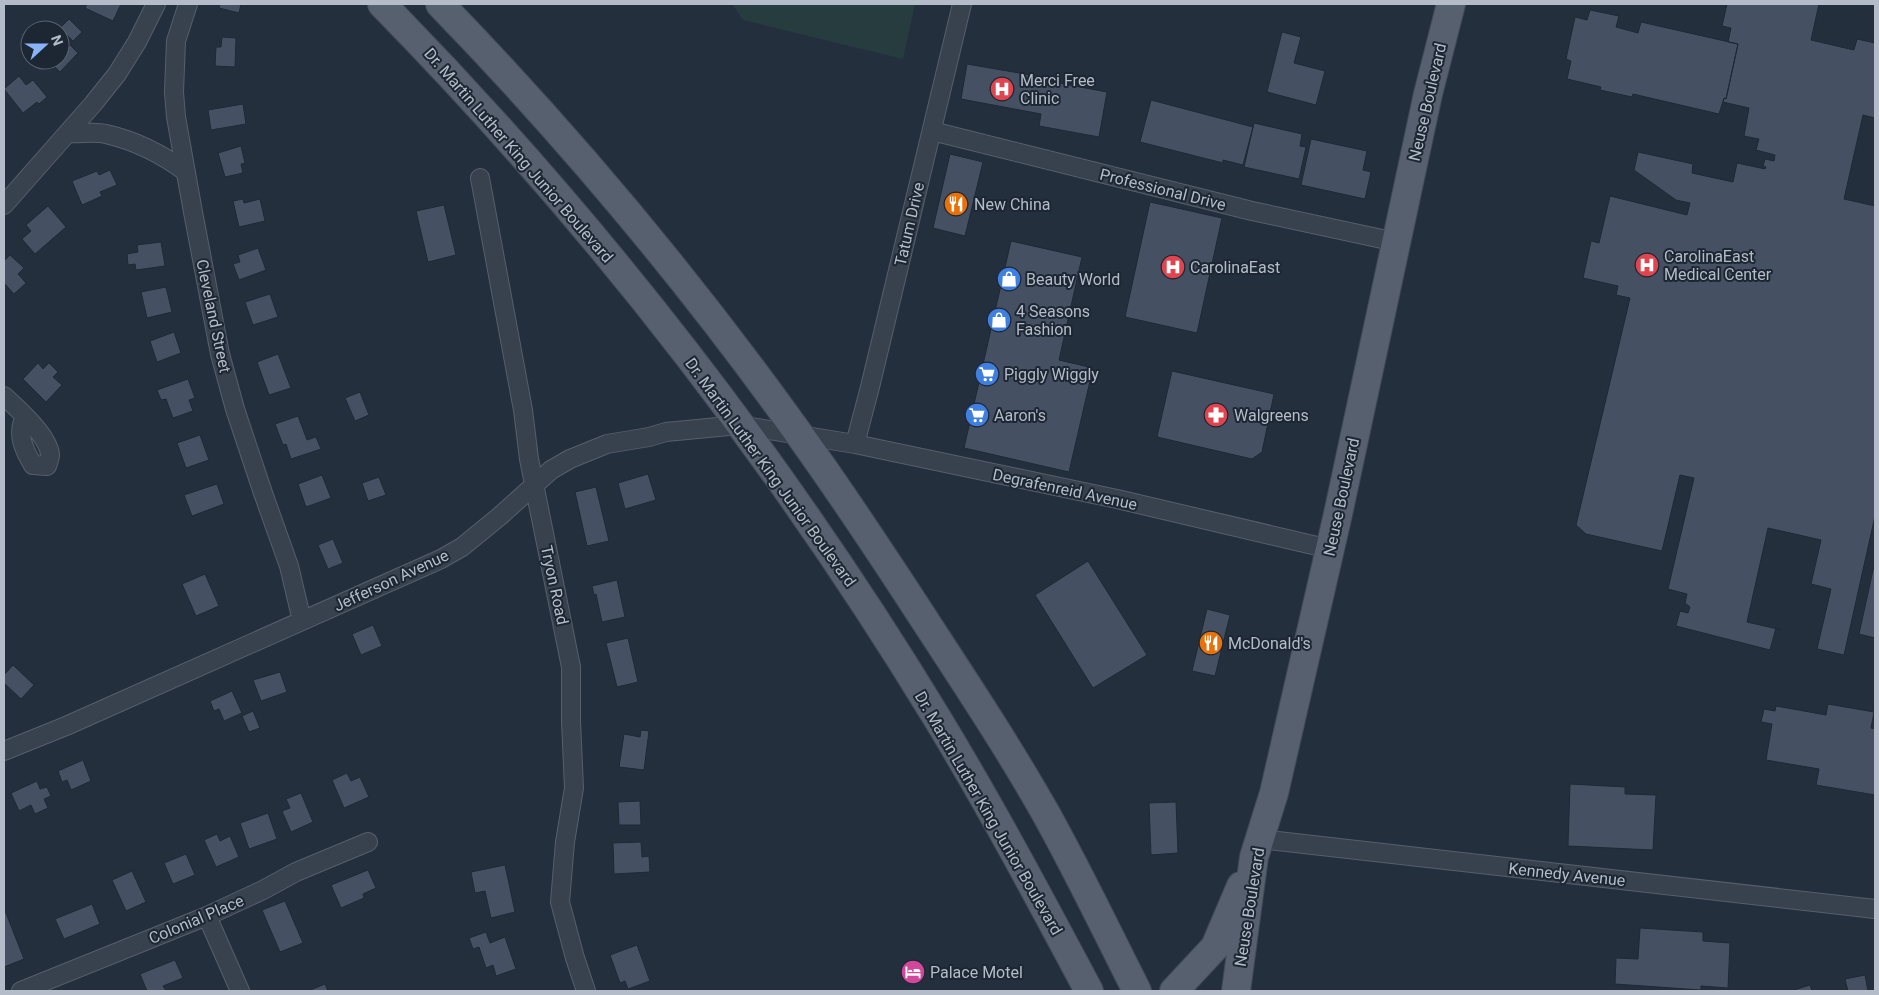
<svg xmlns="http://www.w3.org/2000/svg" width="1879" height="995" font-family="Roboto,sans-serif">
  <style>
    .green { fill: #263c3f }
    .building { fill: #455162; stroke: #1f2835 }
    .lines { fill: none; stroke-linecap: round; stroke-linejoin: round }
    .street-casing { stroke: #565f6c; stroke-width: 20 }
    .primary-casing { stroke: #414a57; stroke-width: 30 }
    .street { stroke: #38414e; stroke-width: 18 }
    .primary { stroke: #56606e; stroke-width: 28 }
    .labels { text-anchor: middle; stroke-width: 4; stroke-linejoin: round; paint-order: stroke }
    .poi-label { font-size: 16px; fill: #b4bcc9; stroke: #1d2633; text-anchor: start }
    .street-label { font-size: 16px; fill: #b4bcc9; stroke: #1d2633 }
  </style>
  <rect width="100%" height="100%" fill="#242f3e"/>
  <path class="green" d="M 732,4 L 915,4 L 903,59 L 743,20 Z"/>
  <path class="building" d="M 87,4 L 121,4 L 113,21 L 85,8 Z
    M 220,4 L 241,4 L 239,13 L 219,8 Z
    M 1725,4 L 1819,4 L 1811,40 L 1854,50 L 1857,39 L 1875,43 L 1875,118 L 1863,115 L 1844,199 L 1875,206 L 1875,516 L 1844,655 L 1817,649 L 1831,589 L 1811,584 L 1821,540 L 1768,528 L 1747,622 L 1782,630 L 1776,628 L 1770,650 L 1676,626 L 1680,611 L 1688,613 L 1690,607 L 1685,603 L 1687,594 L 1668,589 L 1694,478 L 1680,475 L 1662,551 L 1586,534 L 1576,525 L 1630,298 L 1616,295 L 1618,286 L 1583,278 L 1591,241 L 1599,243 L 1610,196 L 1687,215 L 1690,203 L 1676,200 L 1634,170 L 1638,152 L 1693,164 L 1692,173 L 1733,182 L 1737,163 L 1765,169 L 1766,167 L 1763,166 L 1765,159 L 1774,161 L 1775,155 L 1756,150 L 1759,139 L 1744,136 L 1749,108 L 1723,102 L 1724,98 L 1726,99 L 1738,44 L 1728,42 L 1731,28 L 1722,26 L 1727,4 Z
    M 1590,10 L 1619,16 L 1616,27 L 1638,33 L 1641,22 L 1738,44 L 1726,99 L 1724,98 L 1719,114 L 1633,94 L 1632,97 L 1600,90 L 1601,87 L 1567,79 L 1571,61 L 1566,59 L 1575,17 L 1587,20 Z
    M 69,19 L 82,32 L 73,41 L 60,28 Z
    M 1282,32 L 1301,37 L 1294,63 L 1325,71 L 1316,105 L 1267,92 Z
    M 222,37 L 236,38 L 235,67 L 215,66 L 216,47 L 221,47 Z
    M 60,43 L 66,49 L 70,45 L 78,53 L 60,72 L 48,60 L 60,60 Z
    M 967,64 L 1048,78 L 1048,81 L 1107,92 L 1099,137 L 1039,126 L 1041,114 L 961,99 Z
    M 19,76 L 26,85 L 33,80 L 47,97 L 39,104 L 37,102 L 23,113 L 4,89 Z
    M 1151,100 L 1253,127 L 1243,165 L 1223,160 L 1223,163 L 1140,142 Z
    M 243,104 L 246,124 L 211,130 L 208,110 Z
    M 1254,123 L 1302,134 L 1300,146 L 1306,147 L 1299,179 L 1244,167 Z
    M 1311,139 L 1367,151 L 1363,170 L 1371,172 L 1365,199 L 1301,185 Z
    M 241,146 L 245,163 L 241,164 L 243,173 L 225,177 L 218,153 Z
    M 950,154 L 983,162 L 965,236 L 933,228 Z
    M 110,170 L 117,185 L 100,192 L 102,196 L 82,205 L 72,181 L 97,171 L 99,175 Z
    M 243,199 L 244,203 L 260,199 L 265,221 L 239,227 L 233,201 Z
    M 1150,202 L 1222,218 L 1197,333 L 1125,317 Z
    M 444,205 L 456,255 L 428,262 L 416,211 Z
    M 48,206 L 66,227 L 35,254 L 22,239 L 31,231 L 26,225 Z
    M 1011,241 L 1082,257 L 1059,360 L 1093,368 L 1069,472 L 964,448 Z
    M 161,242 L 165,266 L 136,270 L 135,264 L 128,265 L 127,254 L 138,252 L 137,245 Z
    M 258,248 L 266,270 L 239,280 L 233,264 L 240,262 L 238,255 Z
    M 10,255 L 24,268 L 18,274 L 26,283 L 14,294 L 4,283 L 4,261 Z
    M 166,287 L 172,312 L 147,318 L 141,292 Z
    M 270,294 L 278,317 L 253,325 L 245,302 Z
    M 174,332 L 181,353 L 157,362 L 150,341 Z
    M 278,354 L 291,388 L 269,395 L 257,362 Z
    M 38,363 L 43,369 L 49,363 L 58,372 L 53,377 L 62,385 L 46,402 L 23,379 Z
    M 1172,371 L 1274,394 L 1262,452 L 1252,459 L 1157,437 Z
    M 188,379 L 195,398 L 189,400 L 193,411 L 173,418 L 166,399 L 161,400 L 157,390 Z
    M 360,392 L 369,415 L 355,421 L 345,398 Z
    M 298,416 L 307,440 L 316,437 L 321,449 L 291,459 L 286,444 L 283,445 L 275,424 Z
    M 200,435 L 209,460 L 186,468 L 177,443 Z
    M 648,474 L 656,500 L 625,509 L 618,483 Z
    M 322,475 L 331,498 L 306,507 L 298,484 Z
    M 379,477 L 386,495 L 368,501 L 362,483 Z
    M 217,484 L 224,504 L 192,516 L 184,495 Z
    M 596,487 L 609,541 L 587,546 L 575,492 Z
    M 333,539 L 343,563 L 328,569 L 318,545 Z
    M 1088,561 L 1147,655 L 1093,688 L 1035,595 Z
    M 1875,561 L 1875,638 L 1859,634 Z
    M 205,574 L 219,606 L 196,616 L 182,584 Z
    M 617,580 L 625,617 L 602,622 L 596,594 L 594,595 L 592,586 Z
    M 1207,609 L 1230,615 L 1215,676 L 1192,671 Z
    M 373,625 L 382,646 L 361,655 L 352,634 Z
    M 628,638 L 638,682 L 617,687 L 606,643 Z
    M 13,665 L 34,685 L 21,699 L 4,683 L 4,675 Z
    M 280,672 L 287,692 L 261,701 L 253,680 Z
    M 232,691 L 242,713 L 224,721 L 219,709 L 214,711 L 210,701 Z
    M 1828,704 L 1874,712 L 1871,728 L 1875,729 L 1875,795 L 1816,785 L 1819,769 L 1766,760 L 1772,724 L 1761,722 L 1764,709 L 1775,711 L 1776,706 L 1826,715 Z
    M 253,711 L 260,728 L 249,732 L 242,716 Z
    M 641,730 L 649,731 L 644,770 L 619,767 L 624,734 L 640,737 Z
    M 83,760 L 91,781 L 71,790 L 67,780 L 62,782 L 58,771 Z
    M 347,773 L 351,781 L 360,777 L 369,797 L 344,808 L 332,780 Z
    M 37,781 L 40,789 L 47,787 L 51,796 L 44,799 L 48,808 L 35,814 L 31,805 L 19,811 L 11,793 Z
    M 1570,784 L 1625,787 L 1625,794 L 1656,795 L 1653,850 L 1568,846 Z
    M 301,793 L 313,822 L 291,832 L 282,811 L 290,808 L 286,799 Z
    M 640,801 L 641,825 L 619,825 L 618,802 Z
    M 1176,802 L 1178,853 L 1151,855 L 1149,803 Z
    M 268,813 L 277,839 L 249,849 L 240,823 Z
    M 217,834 L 220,841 L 230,836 L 239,857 L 216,867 L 204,840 Z
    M 641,842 L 642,857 L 649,856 L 650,872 L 614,874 L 613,843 Z
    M 186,854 L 195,875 L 173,884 L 164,863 Z
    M 505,865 L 515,912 L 491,918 L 485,891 L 475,893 L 471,872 Z
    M 368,870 L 376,888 L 363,894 L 364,898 L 341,908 L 331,885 Z
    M 132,871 L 146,902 L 126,911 L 112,880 Z
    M 285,901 L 303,943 L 280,952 L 262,910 Z
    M 92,904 L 100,924 L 64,939 L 55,919 Z
    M 4,908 L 24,959 L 4,967 Z
    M 1640,928 L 1703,932 L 1703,941 L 1730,943 L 1728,988 L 1701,986 L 1701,990 L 1615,984 L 1616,958 L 1638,959 Z
    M 486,932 L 490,943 L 505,937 L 516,969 L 496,976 L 493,965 L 486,968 L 479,947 L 473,949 L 469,938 Z
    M 637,945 L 650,981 L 628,989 L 625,981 L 620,983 L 610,955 Z
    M 175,960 L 183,978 L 163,986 L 166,991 L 147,991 L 140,974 Z
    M 1865,975 L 1868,991 L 1848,991 L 1845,979 Z
    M 325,984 L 328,991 L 308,991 Z
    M 1810,985 L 1812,991 L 1795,991 L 1794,990 Z"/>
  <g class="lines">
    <g class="street-casing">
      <path id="street" d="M 188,4 L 176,41 L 174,92 L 176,117 L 193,212 L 220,354 L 235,409 L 263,493 L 289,566 L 302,621
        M 932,131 L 1252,211 L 1396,242
        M 68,133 C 80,134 94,131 106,134 C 136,141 162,154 186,172
        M 480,178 L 523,410 L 529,459 L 571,667 L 571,721 L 574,788 L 565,842 L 560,902 L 575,958 L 586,991
        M 4,205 L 93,104 L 117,74 L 137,42 L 156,4
        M 4,396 C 17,408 49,436 50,455 C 50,458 48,463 47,466 L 33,465 C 24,450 16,434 25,417
        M 855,444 L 870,387 L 962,4
        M 4,751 L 66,726 L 441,559 L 462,547 L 500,516 L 551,470 L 570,459 L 607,444 L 649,437 L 666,432 L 739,425 L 855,444 L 1117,499 L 1330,549
        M 1260,839 L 1875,909
        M 207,916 L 240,991
        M 21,991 L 207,916 L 263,890 L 296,872 L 368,842"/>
    </g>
    <g class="primary-casing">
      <path id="primary" d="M 382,4 C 593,219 780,460 937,718 C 991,807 1040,899 1089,991
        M 440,4 C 570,138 691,283 799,434 C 837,487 873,541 909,596 C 955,667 1003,738 1045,812 C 1078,871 1107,932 1137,991
        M 1174,991 L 1215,947 L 1241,886
        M 1236,991 L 1254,857 L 1274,793 L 1338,514 L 1428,94 L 1451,4"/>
    </g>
    <use href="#street" class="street"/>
    <use href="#primary" class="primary"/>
  </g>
  <defs>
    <g id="hospital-disc" transform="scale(1.25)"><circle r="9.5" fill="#e0444e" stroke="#1d2633"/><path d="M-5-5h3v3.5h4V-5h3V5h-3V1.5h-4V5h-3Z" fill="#fff"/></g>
    <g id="restaurant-disc" transform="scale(1.25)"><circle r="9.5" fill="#e8710a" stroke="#1d2633"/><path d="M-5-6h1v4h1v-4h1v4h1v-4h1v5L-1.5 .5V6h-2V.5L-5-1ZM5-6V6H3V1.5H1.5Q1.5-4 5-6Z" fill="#fff"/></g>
    <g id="shop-disc" transform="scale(1.25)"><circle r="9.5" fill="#3f7fe0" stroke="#1d2633"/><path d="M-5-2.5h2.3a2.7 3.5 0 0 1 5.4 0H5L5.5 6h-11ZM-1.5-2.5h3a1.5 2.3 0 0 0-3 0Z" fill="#fff"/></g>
    <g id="supermarket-disc" transform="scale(1.25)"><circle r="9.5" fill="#3f7fe0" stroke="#1d2633"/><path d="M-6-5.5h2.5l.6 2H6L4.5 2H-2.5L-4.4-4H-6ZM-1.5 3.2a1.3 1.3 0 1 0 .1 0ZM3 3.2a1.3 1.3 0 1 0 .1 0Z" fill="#fff"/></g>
    <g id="pharmacy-disc" transform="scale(1.25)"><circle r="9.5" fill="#e0444e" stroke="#1d2633"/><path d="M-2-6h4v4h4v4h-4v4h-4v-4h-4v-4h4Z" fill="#fff"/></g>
    <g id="hotel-disc" transform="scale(1.25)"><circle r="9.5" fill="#d1479c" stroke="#1d2633"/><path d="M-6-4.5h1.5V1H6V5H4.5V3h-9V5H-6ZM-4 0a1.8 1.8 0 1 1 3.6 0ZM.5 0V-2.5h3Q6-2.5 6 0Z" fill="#fff"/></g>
  </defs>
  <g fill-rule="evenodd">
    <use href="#hospital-disc" x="1002" y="89"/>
    <use href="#restaurant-disc" x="956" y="204"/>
    <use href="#hospital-disc" x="1647" y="265"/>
    <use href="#hospital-disc" x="1173" y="267"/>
    <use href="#shop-disc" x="1009" y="279"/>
    <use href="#shop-disc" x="999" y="320"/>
    <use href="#supermarket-disc" x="987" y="374"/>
    <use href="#supermarket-disc" x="977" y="415"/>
    <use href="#pharmacy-disc" x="1216" y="415"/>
    <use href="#restaurant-disc" x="1211" y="643"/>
    <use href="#hotel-disc" x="913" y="972"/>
  </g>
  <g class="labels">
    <g class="poi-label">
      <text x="1020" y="86">Merci Free<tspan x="1020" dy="18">Clinic</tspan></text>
      <text x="974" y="210">New China</text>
      <text x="1664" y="262">CarolinaEast<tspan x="1664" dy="18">Medical Center</tspan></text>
      <text x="1190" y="273">CarolinaEast</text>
      <text x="1026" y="285">Beauty World</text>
      <text x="1016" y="317">4 Seasons<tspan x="1016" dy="18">Fashion</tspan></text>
      <text x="1004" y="380">Piggly Wiggly</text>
      <text x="994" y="421">Aaron's</text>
      <text x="1234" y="421">Walgreens</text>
      <text x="1228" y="649">McDonald's</text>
      <text x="930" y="978">Palace Motel</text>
    </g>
    <g class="street-label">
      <text transform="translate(1427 102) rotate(-77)" y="6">Neuse Boulevard</text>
      <text transform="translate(519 155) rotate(49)" y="6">Dr. Martin Luther King Junior Boulevard</text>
      <text transform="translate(1163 189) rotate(14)" y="6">Professional Drive</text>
      <text transform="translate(909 224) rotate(-77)" y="6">Tatum Drive</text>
      <text transform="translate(214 316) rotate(78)" y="6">Cleveland Street</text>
      <text transform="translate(771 472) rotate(54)" y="6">Dr. Martin Luther King Junior Boulevard</text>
      <text transform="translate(1065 489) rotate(12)" y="6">Degrafenreid Avenue</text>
      <text transform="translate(1341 497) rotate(-78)" y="6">Neuse Boulevard</text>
      <text transform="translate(391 580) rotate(-25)" y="6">Jefferson Avenue</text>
      <text transform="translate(555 585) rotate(78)" y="6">Tryon Road</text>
      <text transform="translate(989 813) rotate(60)" y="6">Dr. Martin Luther King Junior Boulevard</text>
      <text transform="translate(1567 874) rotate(6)" y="6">Kennedy Avenue</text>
      <text transform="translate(1249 907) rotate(-81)" y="6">Neuse Boulevard</text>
      <text transform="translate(196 919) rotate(-23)" y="6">Colonial Place</text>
    </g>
  </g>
  <rect width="1879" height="995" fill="none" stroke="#b4bcc9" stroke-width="10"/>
  <g transform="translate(45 45) rotate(69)"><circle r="24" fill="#1d2633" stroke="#59626f"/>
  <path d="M0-4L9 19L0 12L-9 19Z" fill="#8ab4f8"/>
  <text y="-8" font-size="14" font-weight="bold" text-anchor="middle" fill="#b4bcc9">N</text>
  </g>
</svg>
